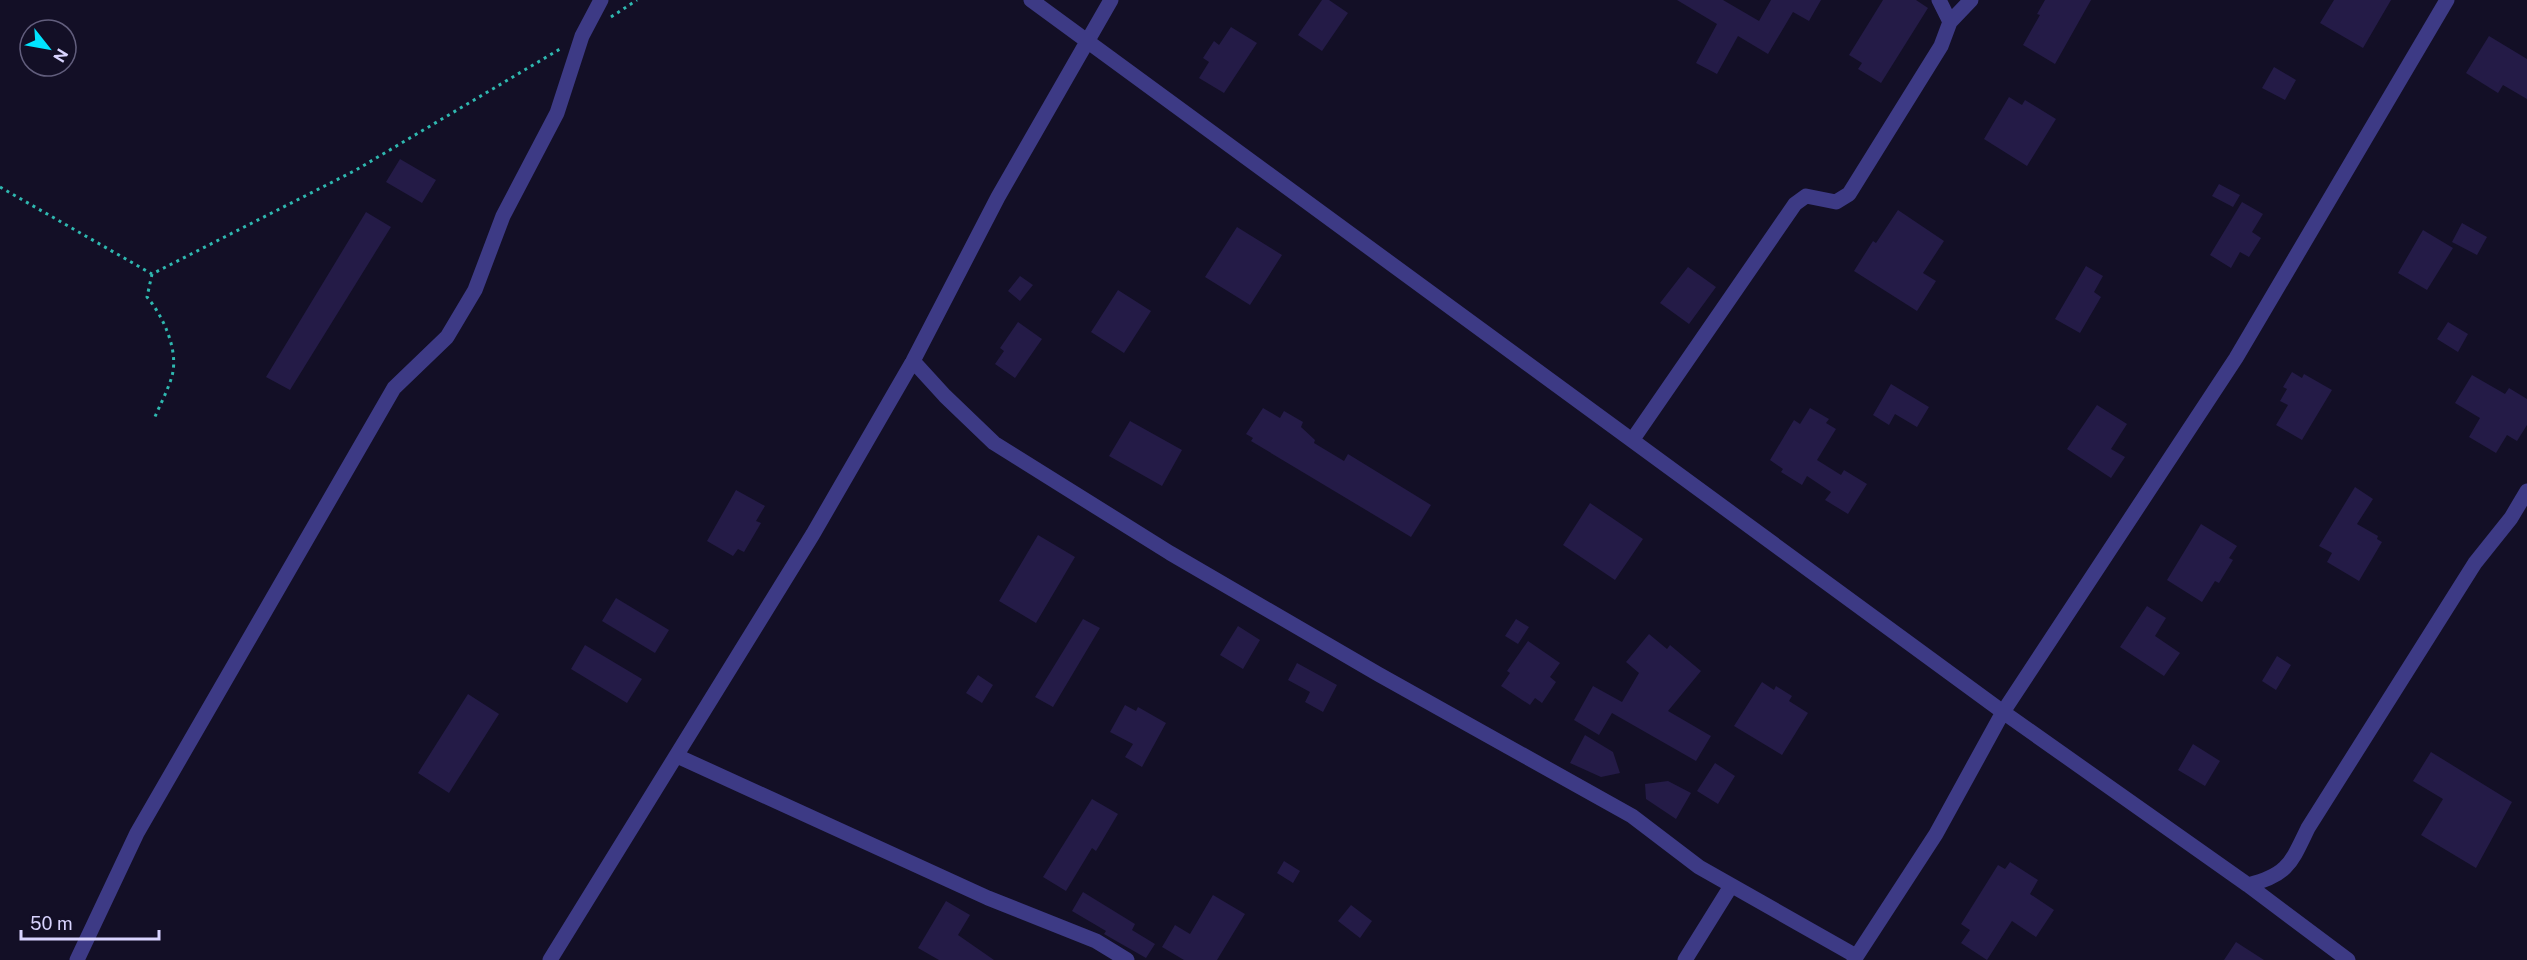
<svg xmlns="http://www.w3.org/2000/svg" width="2527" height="960" font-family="'Public Sans',sans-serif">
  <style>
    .building { fill: #241b47 }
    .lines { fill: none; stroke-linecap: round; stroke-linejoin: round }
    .path { stroke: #2fb8b0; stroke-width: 3; stroke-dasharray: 3 4.5; stroke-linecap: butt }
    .minor { stroke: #3d3a85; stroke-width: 15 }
  </style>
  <rect width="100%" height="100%" fill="#130f26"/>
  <path class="building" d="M 1322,0 L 1329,0 L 1348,13 L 1322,51 L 1298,35 Z
    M 1677,0 L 1723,0 L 1759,21 L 1771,0 L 1821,0 L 1809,21 L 1793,12 L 1768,54 L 1738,36 L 1717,74 L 1696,63 L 1717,24 Z
    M 1883,0 L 1916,0 L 1928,8 L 1881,83 L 1858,69 L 1862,63 L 1849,55 Z
    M 2045,0 L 2091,0 L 2055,64 L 2023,45 L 2040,15 L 2037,14 Z
    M 2334,0 L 2391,0 L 2363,48 L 2320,23 Z
    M 1231,27 L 1257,43 L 1224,93 L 1199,78 L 1209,62 L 1203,58 L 1214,41 L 1219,45 Z
    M 2489,36 L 2527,59 L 2527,99 L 2503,85 L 2498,93 L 2466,73 Z
    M 2274,67 L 2296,80 L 2285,100 L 2262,88 Z
    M 2009,97 L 2022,105 L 2025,100 L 2056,119 L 2027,166 L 1984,139 Z
    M 400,159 L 436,180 L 422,203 L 386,182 Z
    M 2219,184 L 2240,195 L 2233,207 L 2212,196 Z
    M 2242,202 L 2263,214 L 2252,232 L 2261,238 L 2249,257 L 2240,252 L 2231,268 L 2210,255 Z
    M 1898,210 L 1944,241 L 1923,273 L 1936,281 L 1917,311 L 1854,271 L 1873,241 L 1876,243 Z
    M 366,212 L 391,227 L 290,390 L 266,377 Z
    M 2462,223 L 2487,237 L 2477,255 L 2452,242 Z
    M 1237,227 L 1282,255 L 1250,305 L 1205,277 Z
    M 2423,230 L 2453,248 L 2427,290 L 2398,273 Z
    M 2086,266 L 2103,276 L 2094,292 L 2101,297 L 2080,333 L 2055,319 Z
    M 1688,267 L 1716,287 L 1689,324 L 1660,303 Z
    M 1020,276 L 1033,285 L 1020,301 L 1008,291 Z
    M 1118,290 L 1151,311 L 1124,353 L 1091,332 Z
    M 1018,322 L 1042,339 L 1015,378 L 995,364 L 1004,351 L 1000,348 Z
    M 2448,322 L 2468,334 L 2458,352 L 2437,339 Z
    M 2292,372 L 2302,378 L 2304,374 L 2332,390 L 2302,440 L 2276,425 L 2288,405 L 2280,401 L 2287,389 L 2283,387 Z
    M 2472,375 L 2505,394 L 2509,388 L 2527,399 L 2527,425 L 2517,441 L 2507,435 L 2496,453 L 2469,437 L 2480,418 L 2455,403 Z
    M 1891,384 L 1929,407 L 1917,427 L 1895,414 L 1889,425 L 1873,415 Z
    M 2097,405 L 2127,424 L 2111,449 L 2125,457 L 2111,478 L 2067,449 Z
    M 1263,408 L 1280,418 L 1284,411 L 1303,422 L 1301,427 L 1315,440 L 1314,443 L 1344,461 L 1348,454 L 1431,505 L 1411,537 L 1251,441 L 1253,438 L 1246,434 Z
    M 1810,408 L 1829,419 L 1826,423 L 1836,429 L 1817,460 L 1841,475 L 1844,470 L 1867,484 L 1848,514 L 1825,500 L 1831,492 L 1807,476 L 1802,485 L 1781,472 L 1783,469 L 1770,460 L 1794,420 L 1800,424 Z
    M 1130,421 L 1182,450 L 1162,486 L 1109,456 Z
    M 2355,487 L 2373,499 L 2357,524 L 2378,536 L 2377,539 L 2382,542 L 2359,581 L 2327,562 L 2332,553 L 2319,546 Z
    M 736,490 L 765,506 L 756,521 L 761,523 L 744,552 L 738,549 L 733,556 L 707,541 Z
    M 1590,503 L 1643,539 L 1615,580 L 1563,545 Z
    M 2201,524 L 2237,546 L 2229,558 L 2233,560 L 2219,583 L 2215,581 L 2202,602 L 2167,580 Z
    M 1038,535 L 1075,557 L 1036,623 L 999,601 Z
    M 616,598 L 669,630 L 655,653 L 602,621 Z
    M 2147,606 L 2166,618 L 2155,636 L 2180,653 L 2164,676 L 2120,647 Z
    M 1083,619 L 1100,628 L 1053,707 L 1035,697 Z
    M 1516,619 L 1529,627 L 1518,644 L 1505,636 Z
    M 1238,626 L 1260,640 L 1243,669 L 1220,655 Z
    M 1649,634 L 1667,649 L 1670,645 L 1701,671 L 1668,711 L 1711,736 L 1696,761 L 1612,713 L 1599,735 L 1574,720 L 1593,686 L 1622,702 L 1639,673 L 1626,662 Z
    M 1528,641 L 1560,663 L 1550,677 L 1556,682 L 1542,703 L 1535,698 L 1530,705 L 1501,686 L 1510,673 L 1507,671 Z
    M 585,645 L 642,679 L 627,703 L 571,669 Z
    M 2277,656 L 2291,665 L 2276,690 L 2262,681 Z
    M 1297,663 L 1337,685 L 1323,712 L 1305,702 L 1310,692 L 1288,680 Z
    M 978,675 L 993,685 L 982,703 L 966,693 Z
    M 1762,682 L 1774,690 L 1776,686 L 1792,696 L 1789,701 L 1808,713 L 1782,755 L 1734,726 Z
    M 468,694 L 499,714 L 449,793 L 418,773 Z
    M 1125,705 L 1136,711 L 1138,707 L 1166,723 L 1142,767 L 1125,757 L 1133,744 L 1110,732 Z
    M 1585,735 L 1613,752 L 1620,773 L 1601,777 L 1570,763 Z
    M 2193,744 L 2220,761 L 2205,786 L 2178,770 Z
    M 2431,752 L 2512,802 L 2476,868 L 2421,835 L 2443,799 L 2413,781 Z
    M 1715,763 L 1735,776 L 1718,804 L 1697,791 Z
    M 1668,781 L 1691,793 L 1676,819 L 1646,799 L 1645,784 Z
    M 1092,799 L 1118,814 L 1096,851 L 1092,848 L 1066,891 L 1043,877 Z
    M 1284,861 L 1300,871 L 1293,883 L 1277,873 Z
    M 2010,862 L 2038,880 L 2030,894 L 2054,910 L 2036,937 L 2012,921 L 1987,960 L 1961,943 L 1970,930 L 1961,924 L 1998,865 L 2005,869 Z
    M 1083,892 L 1135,924 L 1132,930 L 1155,944 L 1146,958 L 1104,934 L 1106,931 L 1072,911 Z
    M 1213,895 L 1245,914 L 1217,960 L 1184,960 L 1162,947 L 1175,925 L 1190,934 Z
    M 946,901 L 970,915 L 958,935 L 994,960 L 939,960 L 918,948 Z
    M 1351,905 L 1372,921 L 1360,938 L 1338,921 Z
    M 2236,942 L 2264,960 L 2224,960 Z"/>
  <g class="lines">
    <path class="path" d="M 611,17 L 637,0
      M 0,187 L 152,274 L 356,170 L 560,49
      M 152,274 L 147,297 C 163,316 179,350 172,376 C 168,390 160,405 154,419"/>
    <path class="minor" d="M 1031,0 L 2003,712 L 2248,885 L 2348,960
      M 1939,0 L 1950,22
      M 913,361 L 945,396 L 994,443 L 1170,553 L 1378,674 L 1632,816 L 1699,867 L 1856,956
      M 1633,439 L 1795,204 L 1806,196 L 1836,202 L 1849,194 L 1941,46 L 1950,22 L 1971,0
      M 677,756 L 988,898 L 1096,941 L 1127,960
      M 2248,885 C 2288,875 2291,863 2308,828 L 2475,563 L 2511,518 L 2527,491
      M 77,960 L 137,833 L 394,388 L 447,337 L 475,290 L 503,216 L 557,113 L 582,36 L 601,0
      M 550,960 L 813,534 L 913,361 L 998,197 L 1111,0
      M 1685,960 L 1731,886
      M 1854,960 L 1936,834 L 2003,712 L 2236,358 L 2447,0"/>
  </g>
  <g transform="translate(48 48) rotate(121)"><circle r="28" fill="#130f26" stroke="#625e7d" stroke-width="1.5"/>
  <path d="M0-4.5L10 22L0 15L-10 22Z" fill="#00e5ff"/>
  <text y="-9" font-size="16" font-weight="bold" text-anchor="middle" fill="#d9d4ff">N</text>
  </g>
  <path d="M21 930v9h138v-9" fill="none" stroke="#d9d4ff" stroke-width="3"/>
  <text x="30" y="930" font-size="18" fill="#d9d4ff" stroke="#130f26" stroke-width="4.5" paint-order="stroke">50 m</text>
</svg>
